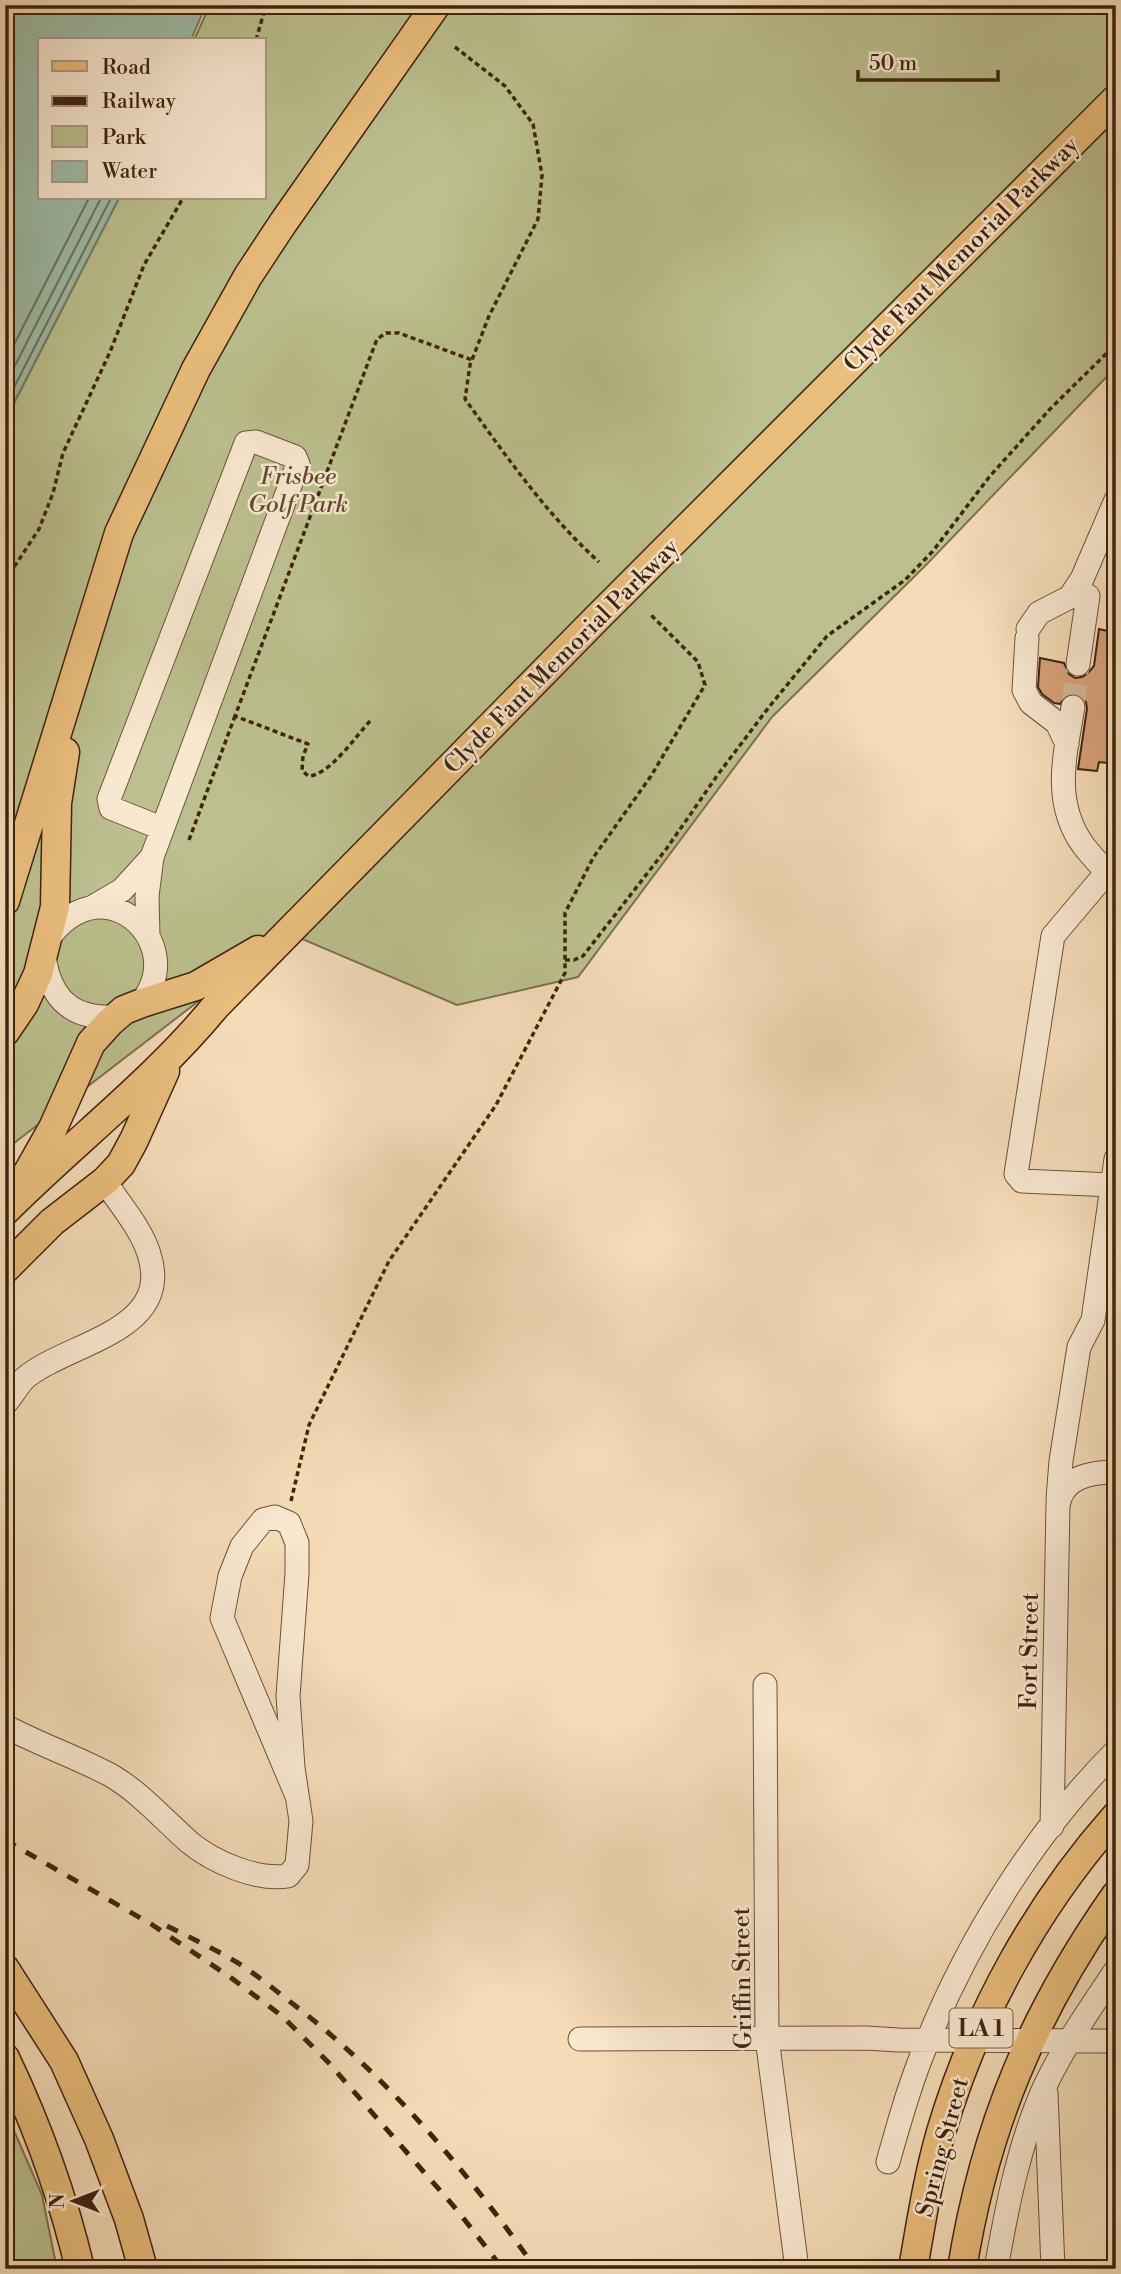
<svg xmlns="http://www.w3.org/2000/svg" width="1121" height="2274" font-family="'Libre Bodoni',serif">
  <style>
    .green { fill: #bbc08e; stroke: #7d7250; stroke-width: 2 }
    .water { fill: #9dbca8; stroke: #777f6c; stroke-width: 2 }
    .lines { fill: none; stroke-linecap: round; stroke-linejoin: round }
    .shore { stroke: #6e705c; stroke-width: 2 }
    .building { fill: #d8a179; stroke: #3f2411; stroke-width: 2 }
    .minor-tunnel { stroke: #d0b796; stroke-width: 23; stroke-dasharray: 23 11; stroke-linecap: butt }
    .minor-casing { stroke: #6c523a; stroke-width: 25 }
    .major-casing { stroke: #3f2411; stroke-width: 31 }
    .path { stroke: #3f2411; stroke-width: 3.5; stroke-dasharray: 5 3.5; stroke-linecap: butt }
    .minor { stroke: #f8e8d0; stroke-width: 23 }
    .major { stroke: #eabe7c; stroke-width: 28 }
    .rail { stroke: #3f2411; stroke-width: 5; stroke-dasharray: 12 12; stroke-linecap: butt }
    .labels { text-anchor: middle; stroke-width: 5; stroke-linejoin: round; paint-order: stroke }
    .shield { fill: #f8e8d0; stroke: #765f4a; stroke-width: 2 }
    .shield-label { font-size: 23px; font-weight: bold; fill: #3f2411 }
    .street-label { font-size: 24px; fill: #3f2411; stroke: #f8e8d0 }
    .park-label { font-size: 24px; font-style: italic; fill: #5e4b30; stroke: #f8e8d0 }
  </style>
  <rect width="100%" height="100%" fill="#f4dcb7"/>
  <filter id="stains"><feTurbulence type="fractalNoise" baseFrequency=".00286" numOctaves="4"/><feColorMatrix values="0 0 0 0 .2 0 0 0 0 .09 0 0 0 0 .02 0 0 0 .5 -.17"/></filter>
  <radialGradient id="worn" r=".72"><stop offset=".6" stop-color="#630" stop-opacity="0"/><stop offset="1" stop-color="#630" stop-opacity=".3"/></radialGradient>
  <path class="green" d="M 210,5 L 1116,5 L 1116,88 L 200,1000 L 5,1150 L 5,421 L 119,198 L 264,198 L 264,40 L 194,40 Z
    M 1116,114 L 1116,367 L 926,565 L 772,717 L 578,977 L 457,1005 L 288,933 Z
    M 5,2110 L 42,2195 L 57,2269 L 5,2269 Z"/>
  <path class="water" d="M 5,5 L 206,5 L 191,40 L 40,40 L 40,198 L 119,198 L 5,420 Z"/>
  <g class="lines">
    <path class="shore" d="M 5,362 L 89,198
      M 5,385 L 101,198
      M 5,405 L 111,198"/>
  </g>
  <path class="building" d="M 1099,629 L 1116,633 L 1116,764 L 1099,762 L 1097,771 L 1078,769 L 1087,709 L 1086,702 L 1081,696 L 1075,693 L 1068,694 L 1060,704 L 1054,703 L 1042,694 L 1038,687 L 1040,658 L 1064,663 L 1069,674 L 1075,678 L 1082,677 L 1088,673 L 1094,666 Z"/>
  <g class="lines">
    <path class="minor-tunnel" d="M 1073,707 L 1078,664"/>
    <g class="minor-casing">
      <path id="minor" d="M 1075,590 L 1088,596 L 1078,664
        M 1028,629 L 1039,613 L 1070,597 L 1082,579 L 1116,500
        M 1027,638 L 1024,690 L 1031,703 L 1057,723 L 1067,744
        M 1073,707 C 1065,756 1052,801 1083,845 C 1093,858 1105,870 1116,883
        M 1107,872 L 1053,936 L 1016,1174 L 1022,1181 L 1112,1185
        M 91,908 L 122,890 L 152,857
        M 148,936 L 147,896 L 152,857 L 298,464 L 295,457 L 256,442 L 246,443 L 243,451 L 109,799 L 111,808 L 161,828
        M 48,939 C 60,922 75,909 97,907 C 134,905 163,943 154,978 C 152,987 147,995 142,1003
        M 44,956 C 50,999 72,1020 117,1017
        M 5,1404 C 12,1396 18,1385 25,1378 C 68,1342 174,1332 149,1254 C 141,1228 120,1205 105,1181
        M 1058,1499 L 1061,1461 L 1079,1347 L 1093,1320 L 1116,1159
        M 765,1685 L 767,2038 L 797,2269
        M 5,1726 C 40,1745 77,1757 112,1776 C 142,1794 164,1820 189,1842 C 213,1862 257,1881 288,1876 L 297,1865 L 301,1821 L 293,1768 L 288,1696 L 297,1573 L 297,1543 L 289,1523 L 275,1517 L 263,1520 L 242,1546 L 230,1576 L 222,1618 L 297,1796
        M 1052,1826 L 1058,1505 C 1063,1477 1090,1472 1116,1472
        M 580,2039 L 866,2038 L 898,2040 L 1116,2041
        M 1046,2093 L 1053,2269
        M 888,2162 C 898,2126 908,2090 922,2055 C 964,1946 1033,1834 1116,1751
        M 996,2269 C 1007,2207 1019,2143 1045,2086 C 1064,2046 1091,2007 1116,1970"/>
    </g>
    <g class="major-casing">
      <path id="major" d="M 5,901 L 119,533 L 196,369 L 248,276 L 283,223 L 436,5
        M 5,1032 L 24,1004 L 38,974 L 55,907 L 57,803 L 65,752
        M 23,1181 L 53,1128 L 91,1043 L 110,1022 L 124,1010 L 142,1003 L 196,986 L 258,950
        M 5,1211 C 75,1141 152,1083 215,1007 L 596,619 L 1116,99
        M 5,1269 L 52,1222 L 105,1181 L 121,1164 L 134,1140 L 165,1071
        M 5,1969 L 64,2061 L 99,2139 L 129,2219 L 143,2269
        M 5,2058 C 37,2125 63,2197 80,2269
        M 913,2269 C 921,2223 928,2177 941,2132 C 975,2017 1036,1906 1116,1816
        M 962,2269 C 985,2126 1033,2013 1116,1895"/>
    </g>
    <path class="path" d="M 395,5 L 406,11
      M 256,40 L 266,5
      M 455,47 L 505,86 L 533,124 L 542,175 L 538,219 L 489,316 L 470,365 L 465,399 C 506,456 547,515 599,562
      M 5,581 L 39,529 L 53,493 L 63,453 L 110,352 L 144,265 L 183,198
      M 370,721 C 356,736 329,776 308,776 L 302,770 L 303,756 L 308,744 L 235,716 L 377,339 L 386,333 L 399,333 L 472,360
      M 189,840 L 235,716
      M 565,960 L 574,960 L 583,956 L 667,848 L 719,773 L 769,707 L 827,636 L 905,580 L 933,551 L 990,476 L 1051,408 L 1116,344
      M 291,1501 L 309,1425 L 389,1261 L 496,1105 L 565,973 L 565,913 L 593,858 L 651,776 L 705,685 L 698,662 L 651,615"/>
    <use href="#minor" class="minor"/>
    <use href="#major" class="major"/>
    <path class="rail" d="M 5,1840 L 151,1924 L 230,1977 L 282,2016 L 328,2062 L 457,2210 L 503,2269
      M 167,1926 C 191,1938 215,1949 238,1963 C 257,1975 275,1990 293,2004 C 388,2077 467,2171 536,2269"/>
  </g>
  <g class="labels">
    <rect class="shield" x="949.5" y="2008.5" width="63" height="39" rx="5"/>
    <g class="shield-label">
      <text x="981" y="2036">LA 1</text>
    </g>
    <g class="street-label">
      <text transform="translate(961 254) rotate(-45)" y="8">Clyde Fant Memorial Parkway</text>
      <text transform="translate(561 656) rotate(-45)" y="8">Clyde Fant Memorial Parkway</text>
      <text transform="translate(1029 1651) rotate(-89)" y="8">Fort Street</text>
      <text transform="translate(742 1978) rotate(-91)" y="8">Griffin Street</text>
      <text transform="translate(942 2147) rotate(-75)" y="8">Spring Street</text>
    </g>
    <g class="park-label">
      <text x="298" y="484">Frisbee<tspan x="298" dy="28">Golf Park</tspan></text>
    </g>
  </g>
  <rect width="1121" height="2274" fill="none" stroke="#f4dcb7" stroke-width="28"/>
  <rect x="7" y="7" width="1107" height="2260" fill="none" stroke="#3f2411" stroke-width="3.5"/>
  <rect x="14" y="14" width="1093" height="2246" fill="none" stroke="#3f2411" stroke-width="2"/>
  <rect x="38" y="38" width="228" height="161" fill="#f8e8d0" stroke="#ae9a84" stroke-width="2"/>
  <rect x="52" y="61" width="35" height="10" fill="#eabe7c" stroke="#ae9a84" stroke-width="2"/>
  <text x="102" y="74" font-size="21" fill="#3f2411">Road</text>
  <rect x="52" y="96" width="35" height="10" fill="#3f2411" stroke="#ae9a84" stroke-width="2"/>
  <text x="102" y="108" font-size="21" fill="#3f2411">Railway</text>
  <rect x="52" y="126" width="35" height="21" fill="#bbc08e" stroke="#ae9a84" stroke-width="2"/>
  <text x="102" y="144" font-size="21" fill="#3f2411">Park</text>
  <rect x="52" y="161" width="35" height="21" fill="#9dbca8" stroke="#ae9a84" stroke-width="2"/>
  <text x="102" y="178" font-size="21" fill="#3f2411">Water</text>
  <g transform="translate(74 2201) rotate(270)" stroke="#f8e8d0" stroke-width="5" paint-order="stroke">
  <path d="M0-5L12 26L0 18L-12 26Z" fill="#3f2411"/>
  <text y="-10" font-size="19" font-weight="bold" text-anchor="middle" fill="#3f2411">N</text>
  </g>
  <path d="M858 70v10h140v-10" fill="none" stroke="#3f2411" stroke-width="3.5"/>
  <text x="869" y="70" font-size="21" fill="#3f2411" stroke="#f8e8d0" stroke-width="5" paint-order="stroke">50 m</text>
  <rect width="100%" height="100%" filter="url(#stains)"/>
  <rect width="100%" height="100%" fill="url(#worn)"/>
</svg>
